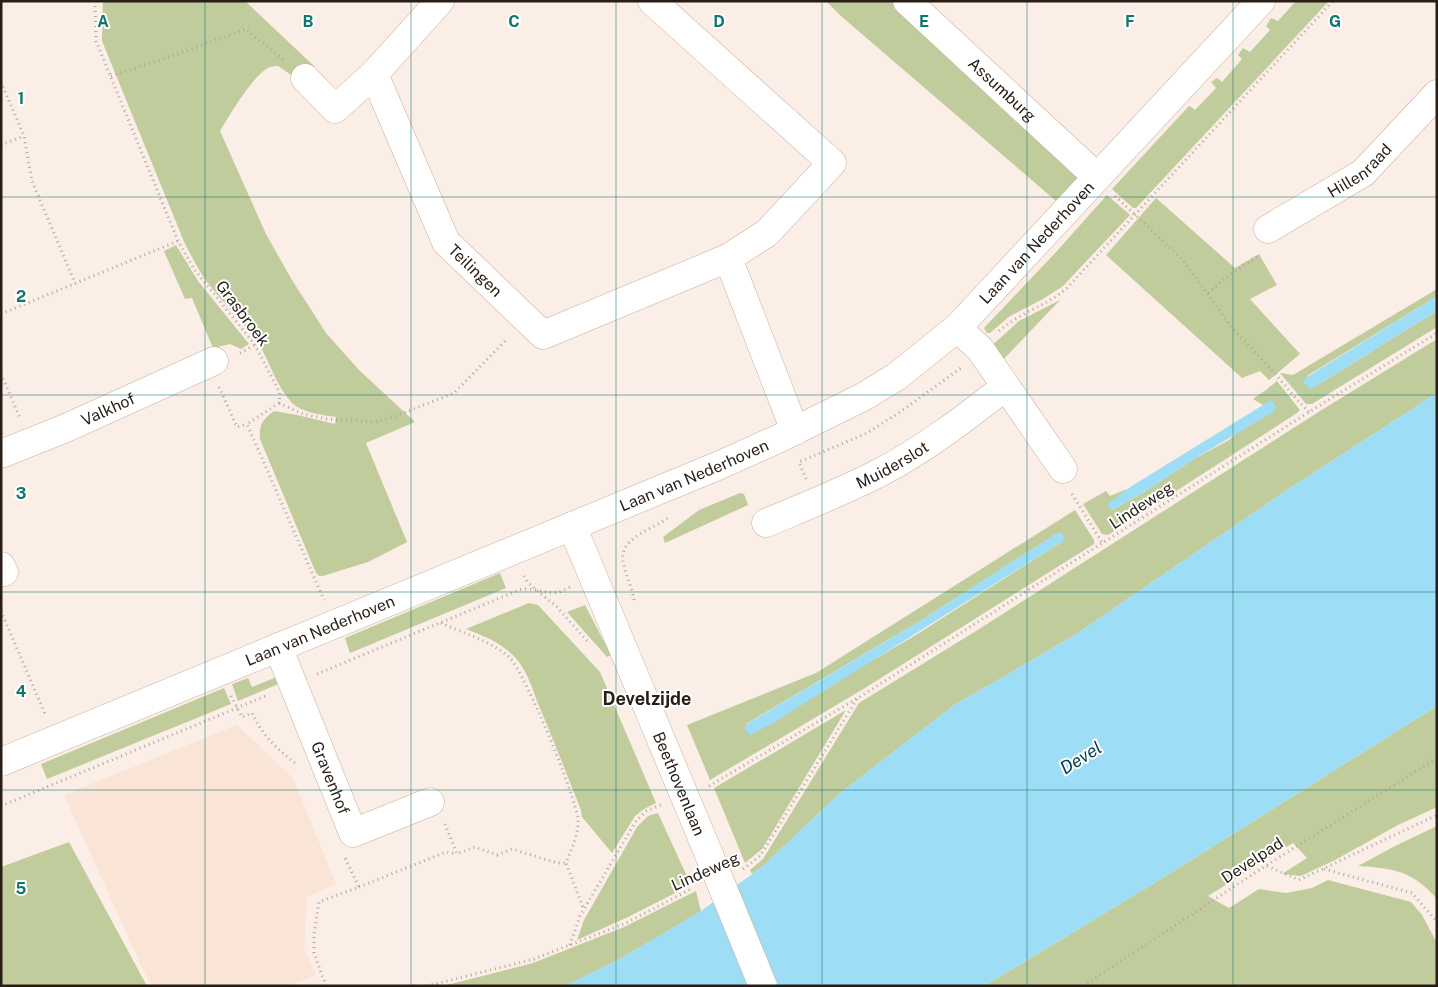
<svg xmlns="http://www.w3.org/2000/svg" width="1438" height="987" font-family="'Public Sans',sans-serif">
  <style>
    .built { fill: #fae4d5 }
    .green { fill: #c0cc9c; fill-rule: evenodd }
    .water { fill: #9dddf6 }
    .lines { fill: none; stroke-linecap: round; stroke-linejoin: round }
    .minor-casing { stroke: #cbae9b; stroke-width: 29 }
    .path { stroke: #b2a69e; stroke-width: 3; stroke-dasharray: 1 4; stroke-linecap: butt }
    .minor { stroke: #fff; stroke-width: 28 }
    .minor-bridge-casing { stroke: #cbae9b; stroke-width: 29; stroke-linecap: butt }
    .minor-bridge { stroke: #fff; stroke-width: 28 }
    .grid { fill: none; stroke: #0f766e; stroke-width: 1; stroke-opacity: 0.55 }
    .labels { text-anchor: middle; stroke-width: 4; stroke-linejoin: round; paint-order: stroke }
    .street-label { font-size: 16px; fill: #291e17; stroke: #fefefe }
    .neighbourhood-label { font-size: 18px; font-weight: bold; fill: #291e17; stroke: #fefefe }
    .water-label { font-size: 18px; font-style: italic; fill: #033e4f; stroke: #fefefe }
    .grid-label { font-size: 16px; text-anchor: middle; font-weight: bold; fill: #0f766e; stroke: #fefefe; stroke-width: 4; stroke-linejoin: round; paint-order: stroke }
  </style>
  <rect width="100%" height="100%" fill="#fbeee6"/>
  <path class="built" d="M 237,725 L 293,778 L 336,884 L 307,897 L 304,948 L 316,975 L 289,986 L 153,986 L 146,976 L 64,795 Z"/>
  <path class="green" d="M 103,1 L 245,1 L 314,66 L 300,81 L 278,66 C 276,66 273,66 270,67 C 255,72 229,116 220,131 L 266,234 L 292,280 L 326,333 L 359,370 L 415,422 L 366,443 L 407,542 L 368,562 L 323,576 L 319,576 L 316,573 L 260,439 C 259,424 262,420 274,411 L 297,415 L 335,424 L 336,417 C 322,415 303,413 292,403 C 276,386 270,362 258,343 C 244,323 226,306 211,287 C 200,274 193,259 185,244 L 102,41 Z
    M 826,1 L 896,1 L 1081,175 L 1056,201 L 841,16 Z
    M 1296,1 L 1329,1 L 1136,208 L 1133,208 L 1112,189 L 1188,107 L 1190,106 L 1195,110 L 1216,88 L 1211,82 L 1217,78 L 1222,82 L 1242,59 L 1238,55 L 1243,48 L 1250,52 L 1270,30 L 1266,26 L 1271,18 L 1278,21 Z
    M 1107,195 L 1130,215 L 1063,286 L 1043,299 L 1010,316 L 990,333 L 987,333 L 984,328 L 1057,251 Z
    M 1156,198 L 1235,268 L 1259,254 L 1277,285 L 1250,299 L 1300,354 L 1269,380 L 1260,371 L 1242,378 L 1106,255 Z
    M 176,245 L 198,281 L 249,344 L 241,349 L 230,344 L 213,348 L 192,298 L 185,299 L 164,251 Z
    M 1437,289 L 1437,296 L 1307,376 L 1316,386 L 1437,311 L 1437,327 L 1312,404 L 1306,404 L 1280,373 L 1293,375 Z
    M 1060,300 L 1000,363 L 990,347 L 1019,321 Z
    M 1437,339 L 1437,393 L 1287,490 L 1075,635 L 953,706 L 839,794 L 762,867 L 752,874 L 750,870 L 763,859 L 859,703 L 976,631 L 1320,411 Z
    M 1277,381 L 1300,410 L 1297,413 L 1108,535 L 1102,534 L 1083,504 L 1106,491 L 1110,496 L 1127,489 L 1108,505 L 1112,510 L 1141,494 L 1194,459 L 1229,440 L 1271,401 L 1263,405 L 1253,399 L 1266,390 Z
    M 740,493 L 744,494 L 748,505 L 746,506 L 665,543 L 663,537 L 699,510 Z
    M 1075,510 L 1094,540 L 1094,544 L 865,688 L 710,780 L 687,725 L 816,673 ZM 1062,533 L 1063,541 L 919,633 L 863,666 L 745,728 L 746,724 L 925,618 L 1056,534 Z
    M 500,573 L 506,588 L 350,653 L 345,638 Z
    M 529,603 L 538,605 L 600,672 L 656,803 L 644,809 L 635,816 L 612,853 L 582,817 L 581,810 C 567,775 554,741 539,706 C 533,691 528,673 518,661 C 505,644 484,636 466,629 Z
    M 585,605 L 611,655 L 607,657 L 567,612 Z
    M 279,676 L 281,683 L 238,701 L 232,684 L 248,678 L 252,687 Z
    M 224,688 L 231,704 L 47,779 L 41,764 Z
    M 1437,706 L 1437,807 L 1398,825 L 1335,860 L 1301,876 L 1282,874 L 1307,858 L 1293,843 L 1208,896 L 1229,908 L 1259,889 L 1286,893 L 1312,888 L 1328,880 L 1411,902 L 1422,915 L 1437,943 L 1437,986 L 984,986 L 1153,884 Z
    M 846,710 L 762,849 L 745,863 L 714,788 Z
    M 658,813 L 691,885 L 626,918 L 577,940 L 584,920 L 637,827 L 648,816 Z
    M 1437,826 L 1437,899 C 1413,871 1393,868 1358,866 L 1395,846 Z
    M 69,842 L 147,986 L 1,986 L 1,867 Z
    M 696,891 L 701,911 L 620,959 L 565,986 L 443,986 L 533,963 L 624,927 Z"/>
  <path class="water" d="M 1437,296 L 1437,311 L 1316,386 L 1310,389 L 1303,382 L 1307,377 Z
    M 1437,393 L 1437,706 L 1153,884 L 984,986 L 565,986 L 620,959 L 701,911 L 762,867 L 839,794 L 953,706 L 1075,635 L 1287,490 Z
    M 1271,400 L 1277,407 L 1273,412 L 1194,459 L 1141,494 L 1112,510 L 1107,505 L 1127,489 Z
    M 1062,533 L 1064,537 L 1063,541 L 773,723 L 750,735 L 745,729 L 745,725 L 925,618 L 1056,534 Z"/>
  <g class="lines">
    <g class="minor-casing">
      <g id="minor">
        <path id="s1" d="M 440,1 L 374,74 L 446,242 L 543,335 L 728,258 L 767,233 L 832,163 L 652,1"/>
        <path id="s2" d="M 907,1 L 1097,177"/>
        <path d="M 305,78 L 335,109 L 374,74"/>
        <path id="s3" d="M 1268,229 L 1363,173 L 1437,94"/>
        <path d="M 728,258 L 795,431"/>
        <path d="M 957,328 L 980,349 L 1063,469"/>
        <path id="s4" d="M 1,454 L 66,428 L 214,361"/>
        <path id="s5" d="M 766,523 C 804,507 842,492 879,473 C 924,450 965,418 1005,387"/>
        <path id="s6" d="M 572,526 L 710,857"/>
        <path d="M 1,566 L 4,572 L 1,573"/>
        <path id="s7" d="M 278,647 L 353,833 L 430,802"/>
        <path id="s8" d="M 1,762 L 720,465 L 780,438 L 863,397 L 896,377 L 957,328 L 1261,1"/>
      </g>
    </g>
    <path class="path" d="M 95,1 L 96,41 L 178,241 L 194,269 L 255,345 L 280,393 L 279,403 L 247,424 L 324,600
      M 111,76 L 178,54 L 246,29 L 286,62
      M 1,82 L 24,136 L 32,181 L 75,283
      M 1,145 L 24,136
      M 1115,196 L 1182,259 L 1233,329 L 1271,369 L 1299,402 L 1309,412
      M 1208,293 L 1232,273 L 1260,255
      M 1,314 L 178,241
      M 999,331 C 1020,313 1045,306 1066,289 L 1333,1
      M 240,353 L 255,345
      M 1,374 L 20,418
      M 219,387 L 237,427 L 247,424
      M 279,403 L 303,414 L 327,419 L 374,422 L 396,416 L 454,393 L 507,339
      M 806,479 L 799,462 L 867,433 L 900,412 L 961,368
      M 1072,494 L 1103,544
      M 524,576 L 528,583 L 556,606 L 589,643
      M 634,600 C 632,588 627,578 624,566 C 615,538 653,530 669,517
      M 1,611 L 45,714
      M 441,623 C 463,633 491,641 509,657 C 525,672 576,797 578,819 C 579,834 571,850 566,863 L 584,910
      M 317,674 L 519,590 C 533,586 545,595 559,592 C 562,591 566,589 570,587
      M 231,696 L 242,717 L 252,713 C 262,735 276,748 295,763
      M 709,786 L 858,698 L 1309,412 L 1437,333
      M 1,806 L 268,695
      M 445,824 L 457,854 L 475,847 L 497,855 L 512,849 L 557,863 L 566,863
      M 1267,866 L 1299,880 L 1437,815
      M 743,869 L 760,856 L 857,699
      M 1324,869 L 1412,893 L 1437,922
      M 359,887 L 446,852 L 457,854
      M 570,945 L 580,916 L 636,821 L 646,811 L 661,805
      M 326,986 L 314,953 L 314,934 L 319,902 L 359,887 L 345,858
      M 427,986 L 534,959 L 626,923 L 693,888
      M 1083,986 L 1267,865 L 1437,758"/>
    <use href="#minor" class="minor"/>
    <g class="minor-bridge-casing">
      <path id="minor-bridge" d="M 710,857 L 763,986"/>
    </g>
    <use href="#minor-bridge" class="minor-bridge"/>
  </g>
  <path class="grid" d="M 205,1 L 205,986M 411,1 L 411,986M 616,1 L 616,986M 822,1 L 822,986M 1027,1 L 1027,986M 1233,1 L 1233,986M 1,197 L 1437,197M 1,395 L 1437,395M 1,592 L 1437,592M 1,790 L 1437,790"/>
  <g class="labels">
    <g class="street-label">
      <text dy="6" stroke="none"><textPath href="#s2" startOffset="130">Assumburg</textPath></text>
      <text dy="6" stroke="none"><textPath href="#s3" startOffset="109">Hillenraad</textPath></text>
      <text dy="6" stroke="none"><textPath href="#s8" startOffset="1170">Laan van Nederhoven</textPath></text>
      <text dy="6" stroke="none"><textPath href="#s1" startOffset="322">Teilingen</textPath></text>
      <text transform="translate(243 313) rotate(53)" y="6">Grasbroek</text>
      <text dy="6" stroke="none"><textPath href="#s4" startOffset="116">Valkhof</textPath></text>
      <text dy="6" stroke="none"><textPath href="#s5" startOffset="139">Muiderslot</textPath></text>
      <text dy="6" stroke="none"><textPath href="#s8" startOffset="750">Laan van Nederhoven</textPath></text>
      <text transform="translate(1141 505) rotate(-33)" y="6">Lindeweg</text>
      <text dy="6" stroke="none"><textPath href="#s8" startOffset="345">Laan van Nederhoven</textPath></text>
      <text dy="6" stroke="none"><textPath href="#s7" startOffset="141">Gravenhof</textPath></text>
      <text dy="6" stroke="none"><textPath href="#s6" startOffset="279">Beethovenlaan</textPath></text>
      <text transform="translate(1252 860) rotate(-33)" y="6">Develpad</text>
      <text transform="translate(705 871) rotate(-24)" y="6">Lindeweg</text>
    </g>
    <g class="neighbourhood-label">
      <text x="647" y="705">Develzijde</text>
    </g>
    <g class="water-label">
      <text transform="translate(1081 758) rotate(-32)" y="6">Devel</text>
    </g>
  </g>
  <g class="grid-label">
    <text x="103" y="27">A</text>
    <text x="308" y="27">B</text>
    <text x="514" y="27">C</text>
    <text x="719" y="27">D</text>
    <text x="924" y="27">E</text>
    <text x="1130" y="27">F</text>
    <text x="1335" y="27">G</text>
    <text x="21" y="104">1</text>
    <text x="21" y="302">2</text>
    <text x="21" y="499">3</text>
    <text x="21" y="697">4</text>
    <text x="21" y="894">5</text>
  </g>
  <rect width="1438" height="987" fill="none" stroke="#291e17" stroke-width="5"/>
</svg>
